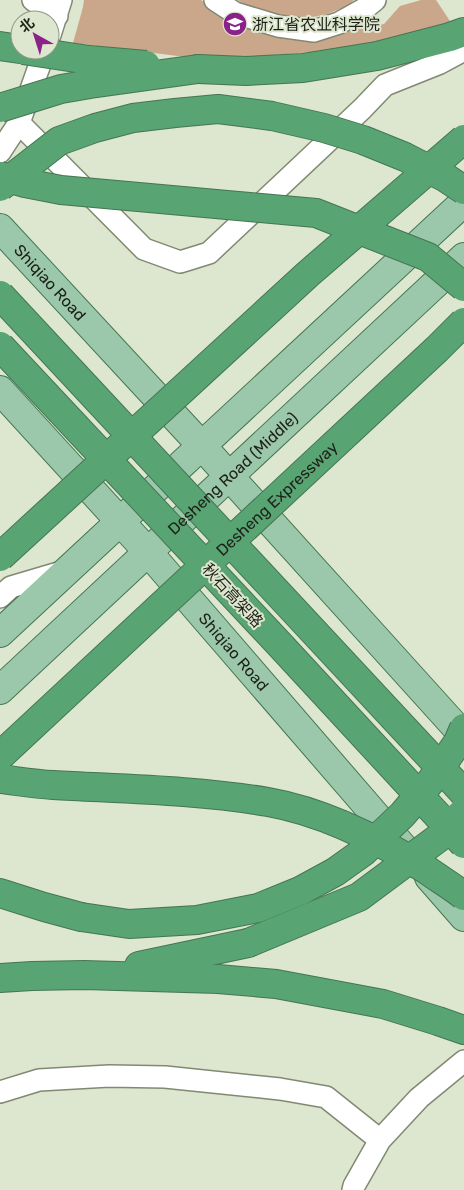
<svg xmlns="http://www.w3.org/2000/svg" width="464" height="1190" font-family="Rubik,'Noto Sans SC',sans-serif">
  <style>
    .green { fill: #caa78a }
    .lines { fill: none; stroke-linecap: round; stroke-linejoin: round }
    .minor-casing { stroke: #818973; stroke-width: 24 }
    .major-casing { stroke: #447653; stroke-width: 30 }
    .highway-casing { stroke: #447653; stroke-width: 30 }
    .minor { stroke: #fff; stroke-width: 21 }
    .major { stroke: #9bc8ab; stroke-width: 28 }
    .highway { stroke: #58a473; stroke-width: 28 }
    .highway-bridge-casing { stroke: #447653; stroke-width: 30; stroke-linecap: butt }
    .highway-bridge { stroke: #58a473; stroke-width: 28 }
    .labels { text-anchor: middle; stroke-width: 4; stroke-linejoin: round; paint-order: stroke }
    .poi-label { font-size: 16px; fill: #1e2118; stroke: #dde6ce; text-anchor: start }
    .street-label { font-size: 16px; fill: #1e2118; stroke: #dde6ce }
  </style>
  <rect width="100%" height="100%" fill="#dde6ce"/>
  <path class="green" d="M 84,0 L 201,0 L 232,23 L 299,38 L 384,24 L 400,6 L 421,0 L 436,0 L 452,24 L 339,50 L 210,60 L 73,43 L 83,7 Z
    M 238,0 L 354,0 L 347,6 L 327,14 L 305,19 L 280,16 L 243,4 Z"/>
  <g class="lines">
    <g class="minor-casing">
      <path id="minor" d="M 33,0 L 57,16
        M 215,0 L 235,13 L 278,26 L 314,31 L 339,23 L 364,9 L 375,0
        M 50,35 L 61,0
        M 19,123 L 144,249 L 180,262 L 209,253 L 362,109 L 385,85 L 440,63 L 464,50
        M 0,152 L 19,123 L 45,50
        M 0,597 L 11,587 L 65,571
        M 0,1092 L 39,1080 L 109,1076 L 165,1077 L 280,1089 L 326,1097 L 380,1140
        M 353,1190 L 354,1186 L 380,1140 L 419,1098 L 464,1061"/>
    </g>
    <g class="major-casing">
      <g id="major">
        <path id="s1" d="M 0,228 L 201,445 L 464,736"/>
        <path id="s2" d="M 0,390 L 148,552 L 402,846"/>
        <path d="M 0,633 L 464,202"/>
        <path id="s3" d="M 0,690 L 464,257"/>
        <path d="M 429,877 L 464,917"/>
      </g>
    </g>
    <g class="highway-casing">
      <path id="highway" d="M 0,46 L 20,49
        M 198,69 L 246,71 L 303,68 L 377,56 L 450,37 L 464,32
        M 0,893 L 44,907 L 81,917
        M 139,966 L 248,943
        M 0,978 L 32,976 L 84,975 L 218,979 L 276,984 L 383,1004 L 438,1021 L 464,1030"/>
    </g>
    <use href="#minor" class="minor"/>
    <use href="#major" class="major"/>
    <use href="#highway" class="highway"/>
    <g class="highway-bridge-casing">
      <g id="highway-bridge">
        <path d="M 23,50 L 89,60 L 146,65"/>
        <path d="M 0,108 L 61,89 L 90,84 L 198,69"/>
        <path d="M 0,176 L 25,183 L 61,190 L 316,213 L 428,257 L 464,287"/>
        <path d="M 0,187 L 59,141 L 95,128 L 133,118 L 175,113 L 218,109 L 272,116 L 324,128 L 363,140 L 405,157 L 446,178 L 464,190"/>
        <path d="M 0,295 L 464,793"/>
        <path d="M 0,346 L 282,647 L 464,844"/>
        <path d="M 0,557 L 308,274 L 464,139"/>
        <path id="s4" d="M 0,756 L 437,349 L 464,322"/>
        <path d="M 0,779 C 17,781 35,784 53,785 C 124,789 197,790 268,802 C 325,812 378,839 427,870 C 439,879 452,886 464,896"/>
        <path d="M 81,917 L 129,924 L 197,920 L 258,908 L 300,891 L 335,872 L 363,852 L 403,814 L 431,781 L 458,742 L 464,728"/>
        <path d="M 248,943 L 359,897 L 449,830 L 460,815"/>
      </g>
    </g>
    <use href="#highway-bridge" class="highway-bridge"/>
  </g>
  <defs>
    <g id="university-disc" transform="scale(1.25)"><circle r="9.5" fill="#892289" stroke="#dde6ce"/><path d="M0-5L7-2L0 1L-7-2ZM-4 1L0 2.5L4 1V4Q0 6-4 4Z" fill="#fff"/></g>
  </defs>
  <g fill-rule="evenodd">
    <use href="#university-disc" x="235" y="24"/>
  </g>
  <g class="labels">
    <g class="poi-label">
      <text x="252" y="30">浙江省农业科学院</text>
    </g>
    <g class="street-label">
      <text dy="6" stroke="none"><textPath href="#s1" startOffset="74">Shiqiao Road</textPath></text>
      <text dy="6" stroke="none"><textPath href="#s3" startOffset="318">Desheng Road (Middle)</textPath></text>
      <text dy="6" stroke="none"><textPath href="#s4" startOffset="378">Desheng Expressway</textPath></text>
      <text transform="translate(233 595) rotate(47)" y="6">秋石高架路</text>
      <text dy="6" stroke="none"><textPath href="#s2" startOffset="351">Shiqiao Road</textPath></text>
    </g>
  </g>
  <g transform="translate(35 35) rotate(321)"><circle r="24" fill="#dde6ce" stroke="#919785"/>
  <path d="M0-4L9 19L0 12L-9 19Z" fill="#892289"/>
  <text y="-8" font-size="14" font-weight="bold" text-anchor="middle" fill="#1e2118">北</text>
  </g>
</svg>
